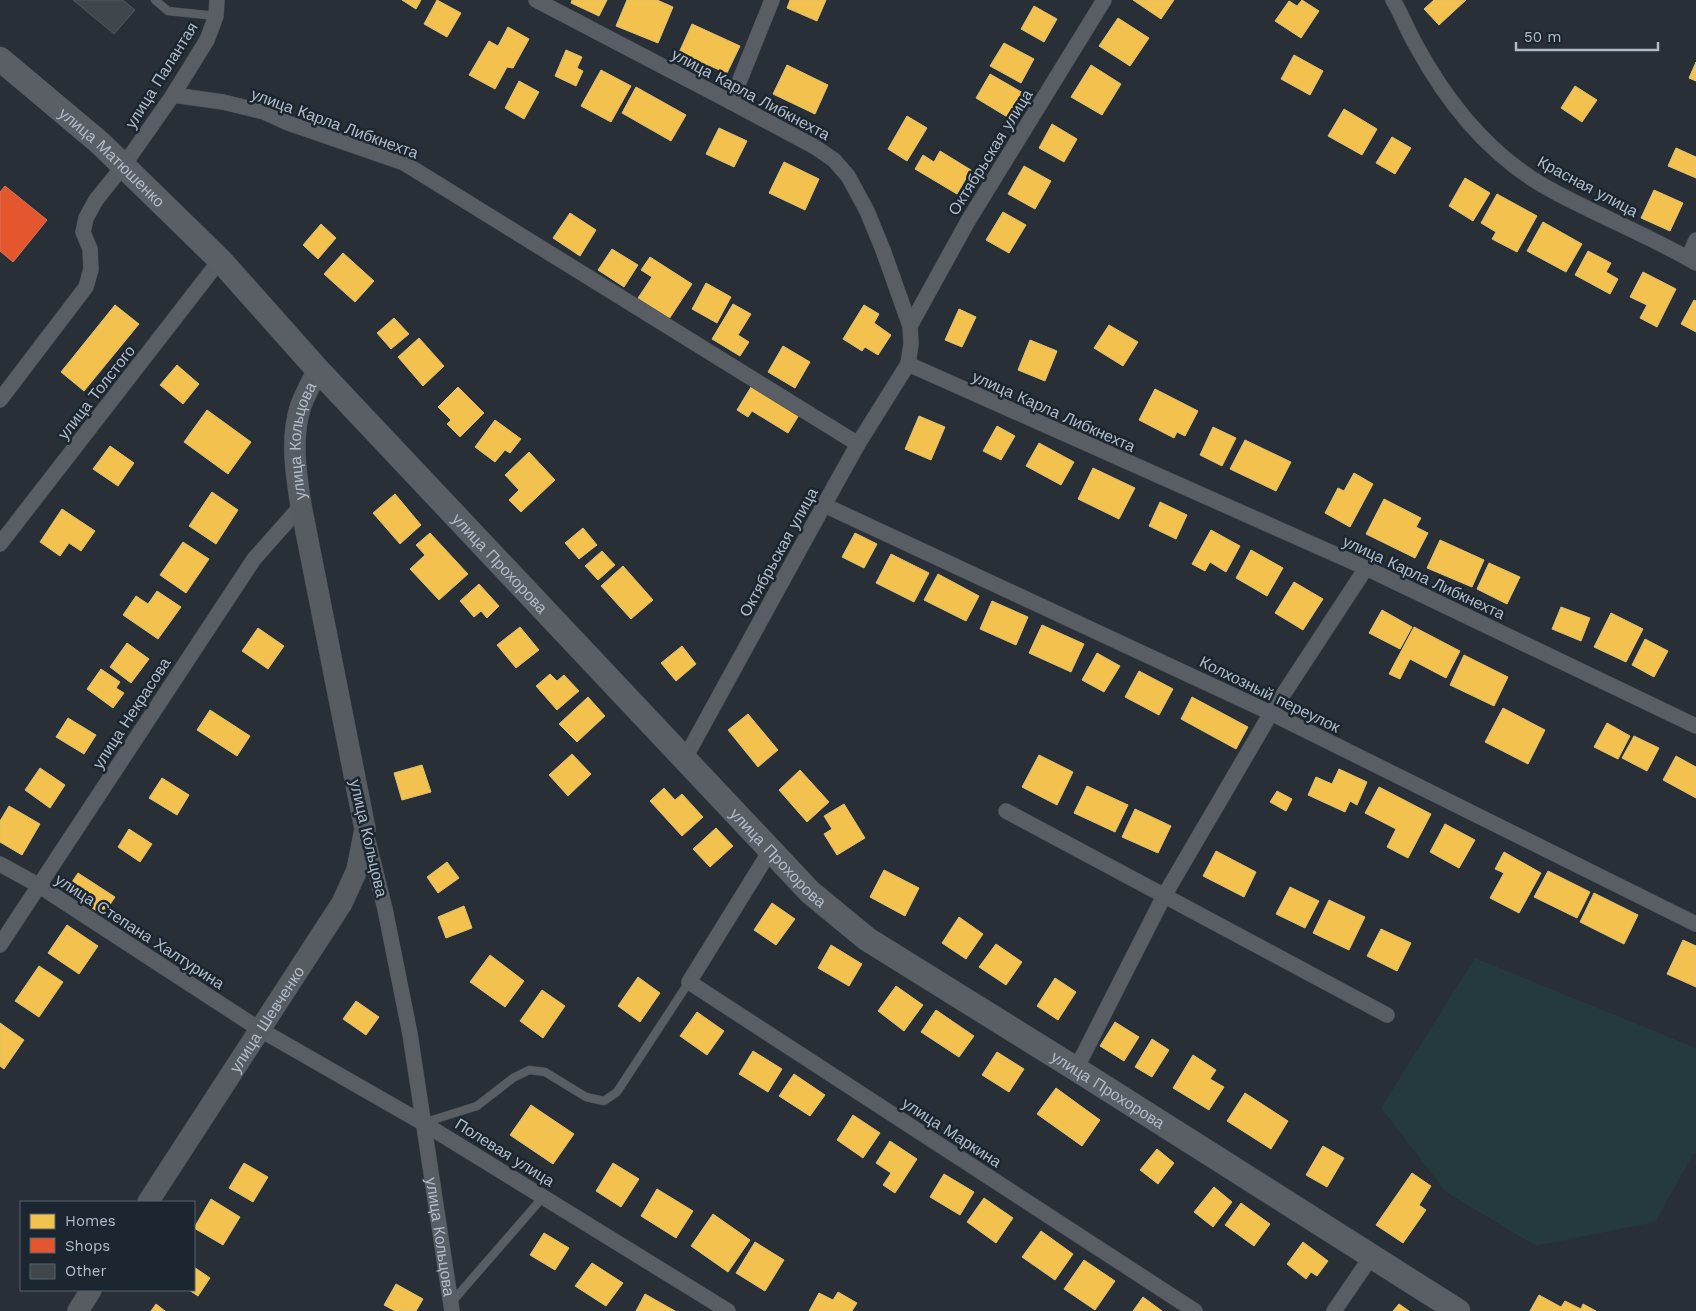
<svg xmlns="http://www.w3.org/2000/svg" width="1696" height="1311" font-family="'Work Sans',sans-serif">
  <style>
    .green { fill: #253a3c }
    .homes { fill: #f2c14e; stroke: #dec073 }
    .shops { fill: #e4572e; stroke: #d5755c }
    .building { fill: #3f464c; stroke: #50565e }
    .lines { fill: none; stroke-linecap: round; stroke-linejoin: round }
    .service-casing { stroke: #464b51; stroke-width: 9 }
    .minor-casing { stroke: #464b51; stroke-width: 16 }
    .secondary-casing { stroke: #464b51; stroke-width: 22 }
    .primary-casing { stroke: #454c53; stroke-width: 25 }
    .service { stroke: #585e64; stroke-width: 8 }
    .minor { stroke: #585e64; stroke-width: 15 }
    .secondary { stroke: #575c62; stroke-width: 21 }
    .primary { stroke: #5a5f66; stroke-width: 24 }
    .labels { text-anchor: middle; stroke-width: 5; stroke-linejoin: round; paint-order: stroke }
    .street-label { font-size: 16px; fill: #b1bcc8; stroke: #1b2631 }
  </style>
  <rect width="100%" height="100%" fill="#282f36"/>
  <path class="green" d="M 1475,958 L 1696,1048 L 1696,1153 L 1694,1153 L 1655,1222 L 1536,1246 L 1446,1192 L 1381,1108 Z"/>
  <path class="homes" d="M 402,0 L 421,0 L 416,9 Z
    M 437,0 L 461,13 L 447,37 L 424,24 Z
    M 572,0 L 607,0 L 599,16 L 571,3 Z
    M 627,0 L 657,0 L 673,7 L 658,43 L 616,26 Z
    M 790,0 L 826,0 L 817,21 L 787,8 Z
    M 1133,0 L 1174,0 L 1161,19 Z
    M 1302,0 L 1319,11 L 1301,38 L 1275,21 L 1289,1 L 1297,6 Z
    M 1434,0 L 1466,0 L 1439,25 L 1424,9 Z
    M 1034,6 L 1057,19 L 1044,42 L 1021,29 Z
    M 1118,18 L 1149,38 L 1130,66 L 1099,46 Z
    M 692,24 L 740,46 L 727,73 L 703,63 L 700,68 L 677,57 Z
    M 508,27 L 529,39 L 513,68 L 507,67 L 495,89 L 469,75 L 489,41 L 498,46 Z
    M 1004,43 L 1034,59 L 1021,83 L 990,66 Z
    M 566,50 L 582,57 L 577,68 L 583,71 L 576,86 L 555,76 Z
    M 1294,55 L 1323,71 L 1310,95 L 1281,79 Z
    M 1696,62 L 1696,81 L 1689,78 Z
    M 787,65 L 828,85 L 815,114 L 773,94 Z
    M 1091,65 L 1121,84 L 1102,115 L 1071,97 Z
    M 601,70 L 631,86 L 611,122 L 581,106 Z
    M 990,74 L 1023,93 L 1009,118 L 976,98 Z
    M 519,81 L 539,92 L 524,119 L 505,108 Z
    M 1575,86 L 1597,100 L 1582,122 L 1561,108 Z
    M 636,87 L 686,115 L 671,141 L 622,113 Z
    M 1344,109 L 1377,129 L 1362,155 L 1328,136 Z
    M 907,116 L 927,128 L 907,161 L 888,149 Z
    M 1052,124 L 1077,139 L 1064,162 L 1039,148 Z
    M 719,128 L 747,141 L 734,167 L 706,154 Z
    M 1392,137 L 1411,148 L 1395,174 L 1376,163 Z
    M 1676,148 L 1696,157 L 1696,178 L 1668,166 Z
    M 940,151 L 971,170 L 957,194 L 915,169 L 923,155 L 934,162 Z
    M 784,162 L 819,179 L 805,210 L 769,193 Z
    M 1024,166 L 1051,181 L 1035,209 L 1008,194 Z
    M 1465,178 L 1490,193 L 1473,221 L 1449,206 Z
    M 1654,190 L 1683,203 L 1670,231 L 1641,218 Z
    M 1497,194 L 1537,216 L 1517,252 L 1492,239 L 1496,232 L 1481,223 Z
    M 1003,212 L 1026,225 L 1009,253 L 986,240 Z
    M 570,213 L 596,230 L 580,256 L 553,238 Z
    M 1543,222 L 1582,244 L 1566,272 L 1527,251 Z
    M 321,224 L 336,238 L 318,259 L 303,245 Z
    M 612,249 L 638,265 L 624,287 L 598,270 Z
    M 1588,251 L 1611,263 L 1606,272 L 1618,279 L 1610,294 L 1575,275 Z
    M 343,253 L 374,281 L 355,302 L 324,274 Z
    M 650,257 L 692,284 L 669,319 L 638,298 L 652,277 L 641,270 Z
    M 1643,272 L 1676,289 L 1657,327 L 1640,318 L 1647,305 L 1630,297 Z
    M 706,283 L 731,297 L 717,323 L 692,309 Z
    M 1694,300 L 1696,301 L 1696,332 L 1681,324 Z
    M 733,304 L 751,314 L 738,335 L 749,342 L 740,356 L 712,339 Z
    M 115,305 L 139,324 L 84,391 L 61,372 Z
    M 864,305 L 879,314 L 874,323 L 891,335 L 878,355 L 865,347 L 862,351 L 843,339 Z
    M 959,309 L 976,317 L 962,347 L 945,340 Z
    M 394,318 L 409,334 L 391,349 L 377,333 Z
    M 1109,325 L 1138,342 L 1123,366 L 1094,348 Z
    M 419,338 L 444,366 L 423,386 L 398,357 Z
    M 1030,340 L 1057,351 L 1045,381 L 1018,370 Z
    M 783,346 L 810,362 L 795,388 L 768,372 Z
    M 177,365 L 199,384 L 183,404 L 160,385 Z
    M 458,387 L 484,413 L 460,437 L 447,424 L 451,420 L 438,407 Z
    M 751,387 L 799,415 L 788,433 L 752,411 L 748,417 L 737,410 Z
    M 1155,389 L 1198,411 L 1185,436 L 1177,432 L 1174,438 L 1139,420 Z
    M 207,410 L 251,442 L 228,474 L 184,442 Z
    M 919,416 L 945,427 L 931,460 L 905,449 Z
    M 495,420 L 521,439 L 510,453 L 505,450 L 495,462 L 475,447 Z
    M 997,426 L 1015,436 L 1001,460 L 983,451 Z
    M 1213,427 L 1236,438 L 1222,466 L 1200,455 Z
    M 1245,440 L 1291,462 L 1276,491 L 1230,469 Z
    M 1039,443 L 1074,462 L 1061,485 L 1026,466 Z
    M 110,446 L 134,463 L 118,486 L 93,469 Z
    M 529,452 L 555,480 L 521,512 L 509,500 L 519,490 L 505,475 Z
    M 1093,468 L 1135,488 L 1119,519 L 1078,499 Z
    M 1354,473 L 1373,484 L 1350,527 L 1325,513 L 1338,488 L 1344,491 Z
    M 212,492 L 238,510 L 216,544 L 189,526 Z
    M 395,494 L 421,525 L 400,544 L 373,513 Z
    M 1384,499 L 1421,518 L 1416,527 L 1428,533 L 1415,558 L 1366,534 Z
    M 1160,502 L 1187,515 L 1176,539 L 1149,526 Z
    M 62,509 L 95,531 L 81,551 L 69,543 L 60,556 L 40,542 Z
    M 583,528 L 597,545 L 579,559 L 565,543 Z
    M 1211,530 L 1240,546 L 1226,572 L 1210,562 L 1205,571 L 1192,564 Z
    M 430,533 L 468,574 L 439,600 L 410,569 L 425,555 L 416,545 Z
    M 855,533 L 877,544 L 864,568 L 842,557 Z
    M 1440,540 L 1484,560 L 1472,587 L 1427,568 Z
    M 183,542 L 209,559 L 186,593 L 160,575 Z
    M 1251,550 L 1283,568 L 1267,596 L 1236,578 Z
    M 602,551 L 615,565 L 598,580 L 585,566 Z
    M 891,554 L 929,573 L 914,602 L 876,583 Z
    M 1489,563 L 1520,577 L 1507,604 L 1477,589 Z
    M 623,566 L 653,600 L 631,619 L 601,586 Z
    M 938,574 L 979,596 L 966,621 L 924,600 Z
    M 1294,582 L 1323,599 L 1303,630 L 1275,613 Z
    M 479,584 L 499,606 L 487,618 L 481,611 L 474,617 L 460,601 Z
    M 157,591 L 181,607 L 158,639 L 123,615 L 136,596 L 148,604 Z
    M 992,601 L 1028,617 L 1016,645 L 980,629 Z
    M 1561,607 L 1590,618 L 1581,641 L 1552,629 Z
    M 1382,610 L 1412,627 L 1400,649 L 1369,633 Z
    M 1611,613 L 1643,629 L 1626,662 L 1594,647 Z
    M 1042,625 L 1084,644 L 1071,672 L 1029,653 Z
    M 520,627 L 539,650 L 516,668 L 497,645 Z
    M 1414,627 L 1460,651 L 1446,678 L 1410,659 L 1400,679 L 1389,674 Z
    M 258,628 L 284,646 L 268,669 L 242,651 Z
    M 1645,639 L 1668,651 L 1654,677 L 1632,665 Z
    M 127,643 L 149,659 L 131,683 L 110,667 Z
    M 682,646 L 696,664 L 676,681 L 661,663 Z
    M 1097,653 L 1120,666 L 1104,692 L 1082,680 Z
    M 1464,655 L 1508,677 L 1494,706 L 1450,685 Z
    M 101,669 L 120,682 L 116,688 L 124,693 L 113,708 L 87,689 Z
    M 1139,671 L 1173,689 L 1159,715 L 1125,697 Z
    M 550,674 L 557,681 L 564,675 L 579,691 L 557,710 L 536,686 Z
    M 588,697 L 605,716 L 577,742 L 559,724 Z
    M 1192,697 L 1248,727 L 1236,749 L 1181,719 Z
    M 1503,708 L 1545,730 L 1528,764 L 1485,742 Z
    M 210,710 L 250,736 L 237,756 L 197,730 Z
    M 748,714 L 778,750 L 758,767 L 728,730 Z
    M 68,718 L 96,735 L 84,754 L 56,737 Z
    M 1607,723 L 1630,736 L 1618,759 L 1594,747 Z
    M 1634,736 L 1659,748 L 1647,771 L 1622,758 Z
    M 572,754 L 591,774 L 568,796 L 549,775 Z
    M 1039,755 L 1073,772 L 1057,805 L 1022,787 Z
    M 1676,756 L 1696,767 L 1696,798 L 1663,780 Z
    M 422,765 L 431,792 L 402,800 L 394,773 Z
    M 40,768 L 65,785 L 50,808 L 25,790 Z
    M 1339,769 L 1367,782 L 1357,805 L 1350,801 L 1345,812 L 1308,795 L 1316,777 L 1332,784 Z
    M 800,770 L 829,802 L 807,822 L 779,790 Z
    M 162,778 L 189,795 L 177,815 L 149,798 Z
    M 1087,786 L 1128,805 L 1115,832 L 1074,813 Z
    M 1379,787 L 1431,814 L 1408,858 L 1387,847 L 1396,829 L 1365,813 Z
    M 664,788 L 675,800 L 682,794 L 703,817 L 682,836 L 650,801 Z
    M 1277,791 L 1292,799 L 1286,811 L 1270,802 Z
    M 844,804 L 865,838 L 837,855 L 824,834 L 832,829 L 824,816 Z
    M 9,806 L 40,824 L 22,855 L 0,842 L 0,821 Z
    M 1135,809 L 1171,826 L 1158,853 L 1122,837 Z
    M 1445,824 L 1475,840 L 1459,868 L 1430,852 Z
    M 716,828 L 733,846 L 710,867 L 693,849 Z
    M 129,829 L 152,844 L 140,862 L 118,847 Z
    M 1216,851 L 1256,872 L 1244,897 L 1203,876 Z
    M 1504,852 L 1541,873 L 1519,913 L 1490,898 L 1504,873 L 1495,869 Z
    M 447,862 L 459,878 L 438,893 L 427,877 Z
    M 884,870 L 919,888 L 905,916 L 870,897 Z
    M 1548,871 L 1590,892 L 1577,918 L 1534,897 Z
    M 78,873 L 115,897 L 103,915 L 66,891 Z
    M 1290,887 L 1319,901 L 1305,928 L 1276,914 Z
    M 1594,893 L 1638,915 L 1624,944 L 1580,922 Z
    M 1329,900 L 1365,917 L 1349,950 L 1313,933 Z
    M 772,903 L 795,919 L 776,945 L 754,930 Z
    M 464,906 L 472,928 L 446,938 L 438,917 Z
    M 959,917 L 983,934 L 966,959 L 942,943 Z
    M 67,925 L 98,946 L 79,974 L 48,953 Z
    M 1381,929 L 1411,943 L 1397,971 L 1367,956 Z
    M 1683,940 L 1696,946 L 1696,987 L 1667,974 Z
    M 996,944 L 1022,962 L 1006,985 L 979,967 Z
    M 831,945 L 862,964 L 849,986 L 818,968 Z
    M 490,955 L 524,981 L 505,1007 L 470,982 Z
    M 39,966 L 63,982 L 39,1017 L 15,1001 Z
    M 638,977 L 660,993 L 640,1022 L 618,1006 Z
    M 1055,978 L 1076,992 L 1058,1020 L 1037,1006 Z
    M 896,986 L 923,1005 L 904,1031 L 878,1011 Z
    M 542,990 L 565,1006 L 543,1038 L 520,1021 Z
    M 356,1001 L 379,1017 L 366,1035 L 343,1019 Z
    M 936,1010 L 974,1036 L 959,1057 L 921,1032 Z
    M 697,1012 L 724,1031 L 707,1055 L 680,1036 Z
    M 1115,1022 L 1139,1037 L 1124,1061 L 1100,1046 Z
    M 0,1023 L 24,1040 L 4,1069 L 0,1066 Z
    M 1152,1039 L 1169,1050 L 1152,1077 L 1135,1067 Z
    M 753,1051 L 782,1069 L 768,1092 L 739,1074 Z
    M 997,1052 L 1024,1069 L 1009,1092 L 982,1075 Z
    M 1193,1055 L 1216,1070 L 1210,1079 L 1224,1087 L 1209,1110 L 1173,1088 Z
    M 794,1074 L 825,1095 L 810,1116 L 779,1096 Z
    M 1056,1088 L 1100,1120 L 1082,1146 L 1037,1114 Z
    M 1245,1093 L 1288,1121 L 1271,1149 L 1227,1121 Z
    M 531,1105 L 574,1134 L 553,1164 L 510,1135 Z
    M 853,1115 L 880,1133 L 863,1158 L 837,1140 Z
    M 890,1141 L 917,1159 L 895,1193 L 883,1185 L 891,1173 L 876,1163 Z
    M 1323,1146 L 1344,1158 L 1327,1187 L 1306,1175 Z
    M 1157,1149 L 1174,1163 L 1158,1184 L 1140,1170 Z
    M 244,1163 L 268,1177 L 253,1202 L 229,1188 Z
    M 613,1163 L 639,1179 L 621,1207 L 596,1191 Z
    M 1412,1173 L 1431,1186 L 1419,1205 L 1426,1210 L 1403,1243 L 1376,1225 Z
    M 944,1174 L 974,1192 L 960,1215 L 930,1197 Z
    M 1214,1187 L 1232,1202 L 1213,1227 L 1194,1212 Z
    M 657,1189 L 693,1211 L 676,1238 L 641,1216 Z
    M 984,1198 L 1013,1218 L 996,1243 L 967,1222 Z
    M 211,1199 L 240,1217 L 223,1245 L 194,1228 Z
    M 1241,1203 L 1270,1224 L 1254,1246 L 1225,1225 Z
    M 713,1214 L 750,1240 L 728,1272 L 691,1246 Z
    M 1041,1231 L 1073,1254 L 1055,1280 L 1022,1257 Z
    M 544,1233 L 569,1248 L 555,1270 L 530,1255 Z
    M 755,1242 L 784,1260 L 765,1291 L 736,1273 Z
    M 1303,1242 L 1328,1261 L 1317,1276 L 1311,1272 L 1306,1279 L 1287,1264 Z
    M 1084,1260 L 1115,1281 L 1095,1310 L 1064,1289 Z
    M 592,1263 L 623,1283 L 606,1306 L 575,1286 Z
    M 194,1267 L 210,1278 L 198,1296 L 189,1290 L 194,1290 Z
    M 396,1284 L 423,1299 L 416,1311 L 395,1311 L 384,1305 Z
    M 838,1292 L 857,1303 L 852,1311 L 809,1311 L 819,1293 L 833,1300 Z
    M 645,1294 L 675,1311 L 636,1311 Z
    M 1539,1295 L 1561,1307 L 1565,1301 L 1581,1309 L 1583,1304 L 1596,1311 L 1530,1311 Z
    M 1143,1297 L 1162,1311 L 1133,1311 Z
    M 156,1304 L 165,1311 L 151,1311 Z
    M 1399,1304 L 1409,1311 L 1393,1311 Z"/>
  <path class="shops" d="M 5,186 L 47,220 L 13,262 L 0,251 L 0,192 Z"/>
  <path class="building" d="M 73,0 L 123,0 L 135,10 L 114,34 Z"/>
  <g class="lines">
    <g class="service-casing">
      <path id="service" d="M 155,0 L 168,11 L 216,16
        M 423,1123 L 477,1106 L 513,1078 L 529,1070 L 545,1072 L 586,1097 L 604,1101 L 617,1092 L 689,982
        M 451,1303 L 543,1197"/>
    </g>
    <g class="minor-casing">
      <g id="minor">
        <path d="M 536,0 L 731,102 L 815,147 L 834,160 L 848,176 L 867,211 L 883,250 L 910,326 L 911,344 L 908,364 L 858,444 L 824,505 L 684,760"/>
        <path d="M 1393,0 C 1402,15 1408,32 1417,47 C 1447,102 1489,154 1544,186 C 1593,214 1647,234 1696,263"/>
        <path d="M 173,95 L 223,102 L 264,112 L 288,123 L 404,163 L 858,444"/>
        <path d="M 731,102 L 772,0"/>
        <path d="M 1688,258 L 1696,240"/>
        <path d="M 910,326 L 968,221 L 1104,0"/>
        <path d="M 908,364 L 1366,568 L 1696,726"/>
        <path d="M 0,400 L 86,287 L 91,269 L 90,249 L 83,232 L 86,218 L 96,200 L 124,165 L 173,95 L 207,40 L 216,16 L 217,0"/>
        <path d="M 824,505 L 1271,713 L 1696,924"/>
        <path d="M 0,544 L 220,260"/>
        <path d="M 1006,811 L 1387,1015"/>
        <path id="s1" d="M 366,833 L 385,909 L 410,1034 L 452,1311"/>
        <path d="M 770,851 L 689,982 L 1195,1311"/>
        <path d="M 0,864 L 38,885 L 259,1029 L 423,1123 L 728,1311"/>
        <path d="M 0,945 L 254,559 L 301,506"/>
        <path d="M 1076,1069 L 1164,896 L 1271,713 L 1366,568"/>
        <path d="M 1334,1311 L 1371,1257"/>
      </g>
    </g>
    <g class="secondary-casing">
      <g id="secondary">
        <path id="s2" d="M 148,1202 L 342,903 L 357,870 L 365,829 L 301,506 C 296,473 290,438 301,405 C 306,393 312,381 318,370"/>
        <path d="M 78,1311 L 91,1290"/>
      </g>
    </g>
    <g class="primary-casing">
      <g id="primary">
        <path id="s3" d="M 0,59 L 100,143 L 220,260 L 318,370 L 810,892 L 867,939 L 1076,1069 L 1458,1311"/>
      </g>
    </g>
    <use href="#service" class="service"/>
    <use href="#minor" class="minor"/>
    <use href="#secondary" class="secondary"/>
    <use href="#primary" class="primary"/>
  </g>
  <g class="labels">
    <g class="street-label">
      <text transform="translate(161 75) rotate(-58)" y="6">улица Палантая</text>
      <text transform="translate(751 94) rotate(28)" y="6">улица Карла Либкнехта</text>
      <text transform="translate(335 123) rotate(20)" y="6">улица Карла Либкнехта</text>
      <text transform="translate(990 152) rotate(-58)" y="6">Октябрьская улица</text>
      <text dy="6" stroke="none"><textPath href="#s3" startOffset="149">улица Матюшенко</textPath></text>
      <text transform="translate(1588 186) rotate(28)" y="6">Красная улица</text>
      <text transform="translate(96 392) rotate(-52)" y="6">улица Толстого</text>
      <text transform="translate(1054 411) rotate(24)" y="6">улица Карла Либкнехта</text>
      <text dy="6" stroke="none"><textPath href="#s2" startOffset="830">улица Кольцова</textPath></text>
      <text transform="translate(778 552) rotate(-61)" y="6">Октябрьская улица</text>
      <text dy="6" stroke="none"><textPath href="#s3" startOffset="711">улица Прохорова</textPath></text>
      <text transform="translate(1424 577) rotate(25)" y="6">улица Карла Либкнехта</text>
      <text transform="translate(1270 694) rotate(26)" y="6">Колхозный переулок</text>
      <text transform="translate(131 713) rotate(-57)" y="6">улица Некрасова</text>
      <text transform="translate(369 838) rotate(77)" y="6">улица Кольцова</text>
      <text dy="6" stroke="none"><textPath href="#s3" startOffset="1116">улица Прохорова</textPath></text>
      <text transform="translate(140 931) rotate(33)" y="6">улица Степана Халтурина</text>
      <text dy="6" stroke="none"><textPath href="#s2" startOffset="218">улица Шевченко</textPath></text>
      <text dy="6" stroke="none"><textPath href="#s3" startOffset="1521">улица Прохорова</textPath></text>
      <text transform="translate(952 1132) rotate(33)" y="6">улица Маркина</text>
      <text transform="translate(505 1152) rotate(32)" y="6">Полевая улица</text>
      <text dy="6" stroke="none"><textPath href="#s1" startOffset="411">улица Кольцова</textPath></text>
    </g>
  </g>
  <rect x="20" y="1201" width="175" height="90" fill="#1b2631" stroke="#57626d"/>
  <rect x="30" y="1214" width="25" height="15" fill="#f2c14e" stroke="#57626d"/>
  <text x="65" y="1226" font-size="15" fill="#b1bcc8">Homes</text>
  <rect x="30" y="1238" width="25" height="15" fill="#e4572e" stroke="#57626d"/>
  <text x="65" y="1251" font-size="15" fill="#b1bcc8">Shops</text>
  <rect x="30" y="1264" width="25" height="15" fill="#3f464c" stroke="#57626d"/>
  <text x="65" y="1276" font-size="15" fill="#b1bcc8">Other</text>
  <path d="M1516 42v8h142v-8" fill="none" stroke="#b1bcc8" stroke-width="2.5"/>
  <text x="1524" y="42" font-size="15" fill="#b1bcc8" stroke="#1b2631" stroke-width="4" paint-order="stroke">50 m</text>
</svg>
